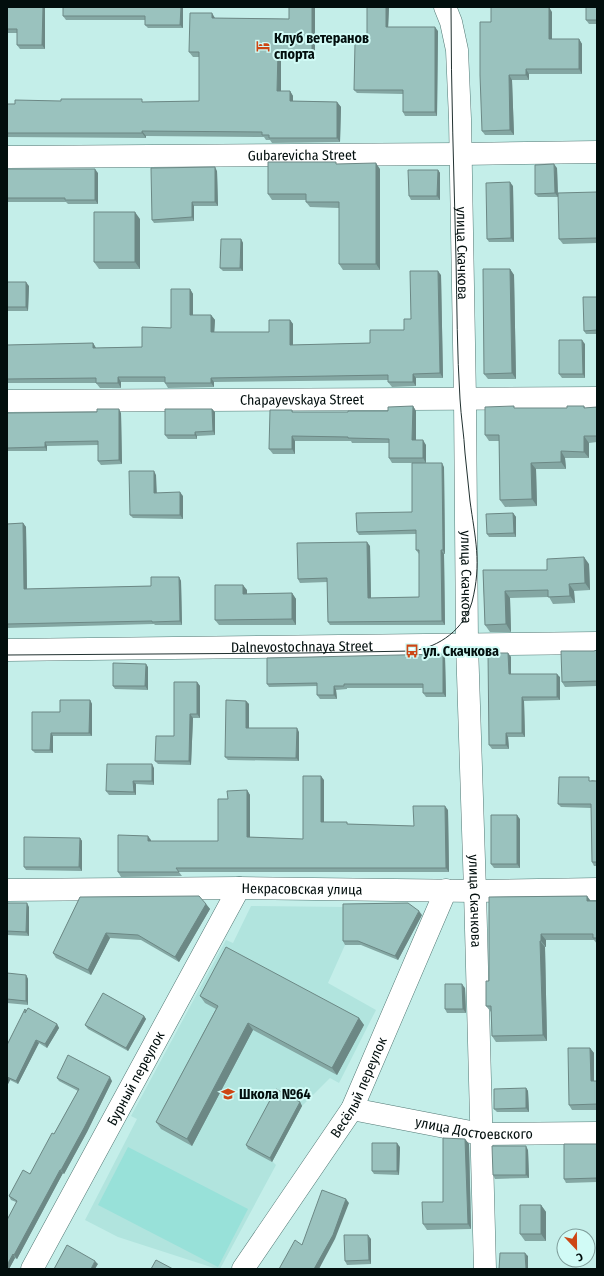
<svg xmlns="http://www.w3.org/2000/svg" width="604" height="1276" font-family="'Fira Sans Condensed',sans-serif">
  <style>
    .built { fill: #b1e4de }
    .green { fill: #98e1d9 }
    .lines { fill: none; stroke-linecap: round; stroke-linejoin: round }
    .street-casing { stroke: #527874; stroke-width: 23 }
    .secondary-casing { stroke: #527874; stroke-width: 23 }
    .street { stroke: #fff; stroke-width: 22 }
    .secondary { stroke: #fff; stroke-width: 22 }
    .tram { stroke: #213130; stroke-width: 1 }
    .wall { fill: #84a7a3 }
    .shaded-wall { fill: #6c8885 }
    .building { fill: #9ac2be; stroke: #6c8885 }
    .labels { text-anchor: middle; stroke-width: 4; stroke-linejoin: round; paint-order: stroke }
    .poi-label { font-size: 14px; font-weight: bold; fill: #020e0d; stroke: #d1fbf6; text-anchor: start }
    .street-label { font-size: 14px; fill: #020e0d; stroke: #d1fbf6 }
  </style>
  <rect width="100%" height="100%" fill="#c4eee9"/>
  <path class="built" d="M 251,906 L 345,907 L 345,945 L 328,983 L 376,1010 L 339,1083 L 330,1078 L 302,1106 L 272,1161 L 276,1165 L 220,1269 L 217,1269 L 118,1237 L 85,1220 L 137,1119 L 131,1116 L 226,940 L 233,943 Z"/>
  <path class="green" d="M 128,1147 L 248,1209 L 218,1267 L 98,1205 Z"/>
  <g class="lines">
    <g class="street-casing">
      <g id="street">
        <path id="s1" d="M 7,157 L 461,154 L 597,152"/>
        <path id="s2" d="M 7,401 L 597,398"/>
        <path id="s3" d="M 7,650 L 597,643"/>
        <path id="s4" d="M 7,890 L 239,888 L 475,891 L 597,889"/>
        <path id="s5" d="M 352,1109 L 481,1134 L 597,1133"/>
        <path id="s6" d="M 32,1269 L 239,888"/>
        <path id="s7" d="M 243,1269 L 352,1109 L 446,890"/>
      </g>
    </g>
    <g class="secondary-casing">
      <g id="secondary">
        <path id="s8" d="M 445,7 L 451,22 L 457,50 L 460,119 L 465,399 L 467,644 L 475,891 L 485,1269"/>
      </g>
    </g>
    <use href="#street" class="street"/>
    <use href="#secondary" class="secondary"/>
    <path class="tram" d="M 7,655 L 301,653 L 412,651 C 440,647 464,629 472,602 C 482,563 475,538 470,501 C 468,485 467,469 465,453 C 464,435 461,417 460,399 C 457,353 457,306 456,259 C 454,175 451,91 451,7"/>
  </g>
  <path class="wall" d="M 7,7 L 45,7 L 45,49 L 20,49 L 17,45 L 17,33 L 7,33 Z
    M 183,7 L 183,28 L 148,28 L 145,25 L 145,20 L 66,20 L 63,16 Z
    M 367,7 L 389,7 L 388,27 L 438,31 L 437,116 L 405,116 L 403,112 L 403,94 L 357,93 L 354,90 L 367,44 Z
    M 597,7 L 597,24 L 589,24 L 586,20 Z
    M 315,8 L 315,56 L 281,56 L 281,91 L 290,91 L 293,96 L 293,101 L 337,102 L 341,107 L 340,142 L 272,143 L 270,140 L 266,140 L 264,137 L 146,136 L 146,138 L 7,137 L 7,104 L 144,102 L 199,101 L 199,57 L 193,57 L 189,52 L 215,18 L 289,19 Z
    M 552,12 L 552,39 L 579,39 L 582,44 L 582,74 L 529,74 L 529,80 L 512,80 L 514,135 L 485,135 L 482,131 L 491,22 Z
    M 337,164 L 380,169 L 380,270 L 343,270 L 339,264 L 339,208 L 310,207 L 306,202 L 306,200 L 272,200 L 268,194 Z
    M 557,168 L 558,197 L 538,197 L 535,194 Z
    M 7,169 L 98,173 L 98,204 L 68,204 L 66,202 L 7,202 Z
    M 438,170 L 440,173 L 440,200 L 411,200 L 409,196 Z
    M 217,171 L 218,206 L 194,206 L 194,221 L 154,223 L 152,220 Z
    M 513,186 L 514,242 L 489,242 L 487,239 Z
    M 597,192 L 597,243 L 563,244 L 559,239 Z
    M 140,219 L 140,269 L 99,269 L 94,262 Z
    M 241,239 L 243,243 L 243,271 L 223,271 L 220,268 Z
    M 510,269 L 514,275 L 516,379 L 488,379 L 484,374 Z
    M 441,275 L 443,378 L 416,378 L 416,386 L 392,387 L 388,382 L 388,380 L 214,382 L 214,387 L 168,388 L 165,383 L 165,382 L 121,382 L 121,388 L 100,388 L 96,383 L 7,383 L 7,345 L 93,343 L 96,348 L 142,347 L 171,328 L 190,289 L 193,294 L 193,315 L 211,315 L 215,320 L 214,332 L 269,332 L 290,320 L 293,324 L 293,345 L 370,343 L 404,330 Z
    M 7,282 L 29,286 L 28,311 L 7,311 Z
    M 597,297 L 597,334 L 586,334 L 584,331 Z
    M 585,344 L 585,378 L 562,378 L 559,374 Z
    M 413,406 L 416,411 L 416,440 L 426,445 L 426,463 L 392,463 L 389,458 L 389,443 L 352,443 L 351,441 L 295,441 L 295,454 L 273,454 L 269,449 L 292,410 L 293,412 L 348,412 L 388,411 Z
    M 584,406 L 585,408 L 597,407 L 597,442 L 589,443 L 589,458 L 565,458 L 566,469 L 536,469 L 537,506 L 505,507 L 500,500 L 499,441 L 489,441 L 485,435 L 515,408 L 567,408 Z
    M 212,409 L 215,412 L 215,435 L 197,436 L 197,439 L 168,439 L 165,435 Z
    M 7,413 L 121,413 L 122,464 L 101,465 L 98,461 L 98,445 L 47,446 L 47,451 L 7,451 Z
    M 444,467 L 445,554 L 444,554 L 445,625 L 330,625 L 328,622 L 327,582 L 300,583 L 298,579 L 370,546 L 371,598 L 419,597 L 419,554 L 416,550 L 416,534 L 359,535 L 357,532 L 412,512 Z
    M 156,475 L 156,493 L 183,496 L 183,519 L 133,518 L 130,515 Z
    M 513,513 L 516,517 L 516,537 L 489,537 L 487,534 Z
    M 23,523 L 26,527 L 27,589 L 151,586 L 179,577 L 181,581 L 182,625 L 155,625 L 154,624 L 7,628 L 7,524 Z
    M 589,564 L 590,590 L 574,591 L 575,603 L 553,604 L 549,597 L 510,598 L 511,632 L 490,632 L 485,625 L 483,570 L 547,570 Z
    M 247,590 L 247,594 L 292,593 L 296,599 L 296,625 L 219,625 L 215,620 Z
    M 597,650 L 597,686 L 565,687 L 562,682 L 594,651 Z
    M 508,653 L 511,657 L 511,674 L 560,677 L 560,700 L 524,701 L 525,737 L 508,737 L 509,749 L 492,749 L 489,745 Z
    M 445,657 L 446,697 L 426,697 L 423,693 L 423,688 L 347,688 L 347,689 L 336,690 L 337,699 L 320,699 L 317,695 L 317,686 L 269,687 L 267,684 Z
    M 148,667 L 148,690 L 115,689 L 113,686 Z
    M 197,682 L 200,686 L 200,718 L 193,718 L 191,765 L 158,764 L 155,761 L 174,736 Z
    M 90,700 L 92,704 L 92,736 L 53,736 L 53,753 L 35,753 L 32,750 L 60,712 Z
    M 246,701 L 249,704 L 249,728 L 299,732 L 299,761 L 228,760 L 225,757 Z
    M 154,768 L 154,785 L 136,784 L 136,795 L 109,795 L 106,791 Z
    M 324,780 L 324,822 L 349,824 L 414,826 L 448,810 L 449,872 L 179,872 L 182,876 L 121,877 L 118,872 L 151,840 L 151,841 L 218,841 L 228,799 L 247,790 L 250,795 L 250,837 L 303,839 Z
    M 592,780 L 597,781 L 597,866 L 594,866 L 592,862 L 591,808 L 561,807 L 558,804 Z
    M 520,819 L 520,868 L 494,868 L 491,864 Z
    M 80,838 L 82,841 L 82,871 L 26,870 L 24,867 Z
    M 587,896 L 591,901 L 597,901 L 597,944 L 594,940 L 546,940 L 546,947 L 545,947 L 547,1041 L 496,1042 L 492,1036 L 491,1012 L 486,1006 L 489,981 L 489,897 Z
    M 80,897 L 206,904 L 210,909 L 179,962 L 141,940 L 110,938 L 91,975 L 56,958 L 53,953 Z
    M 7,903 L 29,907 L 29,936 L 7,935 Z
    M 422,915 L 398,960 L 361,945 L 345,945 L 343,941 Z
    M 26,975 L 28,979 L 28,1005 L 7,1003 L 7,976 Z
    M 465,988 L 466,1013 L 447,1013 L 445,1009 Z
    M 200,996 L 359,1018 L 364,1025 L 337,1075 L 253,1030 L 192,1146 L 161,1129 L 156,1122 L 216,1009 L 205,1003 Z
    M 25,1009 L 27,1011 L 57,1024 L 59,1028 L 47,1048 L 39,1043 L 18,1084 L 10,1080 L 7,1086 L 7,1045 Z
    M 144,1016 L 146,1019 L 128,1051 L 88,1029 L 85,1025 Z
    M 590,1048 L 594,1053 L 594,1081 L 597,1081 L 597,1110 L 572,1110 L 569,1105 Z
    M 57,1078 L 112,1081 L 87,1132 L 64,1174 L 63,1173 L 17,1259 L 15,1258 L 9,1269 L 16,1202 L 11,1200 L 9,1196 L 30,1174 L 54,1134 L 78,1091 L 59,1081 Z
    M 526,1088 L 528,1091 L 529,1112 L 497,1112 L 494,1109 Z
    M 300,1102 L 302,1106 L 272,1162 L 248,1149 L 246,1145 Z
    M 465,1139 L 469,1144 L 471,1229 L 427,1230 L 423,1224 L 443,1202 Z
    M 597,1144 L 597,1182 L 566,1183 L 564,1179 Z
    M 400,1147 L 399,1175 L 374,1174 L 372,1171 Z
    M 528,1150 L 529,1178 L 495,1179 L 493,1175 Z
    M 541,1205 L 546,1212 L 546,1241 L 525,1241 L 520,1234 Z
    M 371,1239 L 371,1264 L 347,1265 L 345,1261 Z"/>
  <path class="shaded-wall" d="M 43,7 L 45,7 L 45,49 L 42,45 Z
    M 181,7 L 183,7 L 183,28 L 180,25 Z
    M 312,7 L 314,7 L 315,8 L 315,56 L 312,51 Z
    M 386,7 L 389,7 L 388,30 L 386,27 Z
    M 549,7 L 552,12 L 552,44 L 549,39 Z
    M 212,13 L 215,18 L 215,23 L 212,18 Z
    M 435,27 L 438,31 L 437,116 L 435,112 Z
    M 579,39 L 582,44 L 582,74 L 579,69 Z
    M 278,51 L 281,56 L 281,96 L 277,91 Z
    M 526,69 L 529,74 L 529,80 L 526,75 Z
    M 509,75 L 512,80 L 514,135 L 510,130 Z
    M 290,91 L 293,96 L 293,106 L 290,101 Z
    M 337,102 L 341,107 L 340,142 L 337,138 Z
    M 142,131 L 146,136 L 146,138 L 142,133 Z
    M 376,163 L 380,169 L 380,270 L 376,264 Z
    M 554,164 L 557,168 L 558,197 L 555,193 Z
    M 215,167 L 217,171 L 218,206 L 215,202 Z
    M 95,169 L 98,173 L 98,204 L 95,200 Z
    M 438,170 L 440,173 L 440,200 L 437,196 Z
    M 510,182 L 513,186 L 514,242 L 511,238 Z
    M 192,202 L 194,206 L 194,221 L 192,217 Z
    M 135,212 L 140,219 L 140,269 L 135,262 Z
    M 241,239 L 243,243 L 243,271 L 240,268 Z
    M 510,269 L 514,275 L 516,379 L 512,373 Z
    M 438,271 L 441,275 L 443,378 L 440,373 Z
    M 26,282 L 29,286 L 28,311 L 26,307 Z
    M 190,289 L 193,294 L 193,320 L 190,315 Z
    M 211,315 L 215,320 L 214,337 L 211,332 Z
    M 290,320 L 293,324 L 293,349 L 290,345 Z
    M 582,340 L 585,344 L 585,378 L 583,374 Z
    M 93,343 L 96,348 L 96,353 L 93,348 Z
    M 413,374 L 416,378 L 416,386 L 413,382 Z
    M 118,377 L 121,382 L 121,388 L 118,383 Z
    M 211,378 L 214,382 L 214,387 L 211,383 Z
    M 413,406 L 416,411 L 416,445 L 412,440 Z
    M 119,409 L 121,413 L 122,464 L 119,460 Z
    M 212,409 L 215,412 L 215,435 L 213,431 Z
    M 195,432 L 197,436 L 197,439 L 195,435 Z
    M 292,436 L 295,441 L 295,454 L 292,449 Z
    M 584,436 L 589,443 L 589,458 L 584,452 Z
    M 423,440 L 426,445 L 426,463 L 423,458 Z
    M 45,442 L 47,446 L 47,451 L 45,447 Z
    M 561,451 L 565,458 L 566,469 L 561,462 Z
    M 442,463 L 444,467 L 445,554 L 443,550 Z
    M 531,463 L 536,469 L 537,506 L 532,499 Z
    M 154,471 L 156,475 L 157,496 L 154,493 Z
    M 180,492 L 183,496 L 183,519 L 180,515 Z
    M 513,513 L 516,517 L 516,537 L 514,533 Z
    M 23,523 L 26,527 L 27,593 L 24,589 Z
    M 367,542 L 370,546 L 371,601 L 368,598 Z
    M 441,550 L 444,554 L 445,625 L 442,621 Z
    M 584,557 L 589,564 L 590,590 L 585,583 Z
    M 179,577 L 181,581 L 182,625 L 180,621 Z
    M 569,584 L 574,591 L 575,603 L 570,596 Z
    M 243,585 L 247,590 L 247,599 L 243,594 Z
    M 505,591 L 510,598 L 511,632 L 506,624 Z
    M 292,593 L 296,599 L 296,625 L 292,619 Z
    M 508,653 L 511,657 L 511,677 L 509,674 Z
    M 443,654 L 445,657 L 446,697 L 443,693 Z
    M 146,664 L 148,667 L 148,690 L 145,686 Z
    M 557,674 L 560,677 L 560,700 L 557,697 Z
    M 197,682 L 200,686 L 200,718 L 197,714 Z
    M 334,686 L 336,690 L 337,699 L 334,695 Z
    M 522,697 L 524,701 L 525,737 L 522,733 Z
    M 90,700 L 92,704 L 92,736 L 89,733 Z
    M 246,701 L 249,704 L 249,732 L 246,728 Z
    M 190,714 L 193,718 L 191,765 L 189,761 Z
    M 297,728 L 299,732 L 299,761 L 296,758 Z
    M 51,733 L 53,736 L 53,753 L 50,750 Z
    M 506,733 L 508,737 L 509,749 L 506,745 Z
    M 152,764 L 154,768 L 154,785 L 152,781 Z
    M 321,776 L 324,780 L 324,826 L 321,822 Z
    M 133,781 L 136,784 L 136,795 L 134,792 Z
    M 247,790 L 250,795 L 250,842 L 247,837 Z
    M 445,806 L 448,810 L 449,872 L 446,868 Z
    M 517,815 L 520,819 L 520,868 L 517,864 Z
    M 148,836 L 151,840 L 151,845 L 148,841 Z
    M 80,838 L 82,841 L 82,871 L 79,867 Z
    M 587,896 L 591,902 L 587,901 Z
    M 27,903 L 29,907 L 29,936 L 26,932 Z
    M 206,904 L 210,909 L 179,962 L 175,957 Z
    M 419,911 L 422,915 L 398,960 L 395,956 Z
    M 106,933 L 110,938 L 91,975 L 88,970 Z
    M 541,934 L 546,940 L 546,947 L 541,941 Z
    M 540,941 L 545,947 L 547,1041 L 543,1035 Z
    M 26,975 L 28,979 L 28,1005 L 26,1001 Z
    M 462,984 L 465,988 L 466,1013 L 463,1009 Z
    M 144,1016 L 146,1019 L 128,1051 L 126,1048 Z
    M 359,1018 L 364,1025 L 337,1075 L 332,1068 Z
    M 248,1023 L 253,1030 L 192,1146 L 187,1139 Z
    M 57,1024 L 59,1028 L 47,1048 L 45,1044 Z
    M 36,1040 L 39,1043 L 18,1084 L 16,1081 Z
    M 590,1048 L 594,1053 L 594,1086 L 591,1081 Z
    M 7,1076 L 10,1080 L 7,1086 Z
    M 110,1077 L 112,1081 L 87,1132 L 64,1174 L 61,1170 Z
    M 526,1088 L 528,1091 L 529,1112 L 526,1108 Z
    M 300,1102 L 302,1106 L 272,1162 L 270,1158 Z
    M 465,1139 L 469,1144 L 471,1229 L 468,1224 Z
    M 397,1143 L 400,1147 L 399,1175 L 397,1171 Z
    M 526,1146 L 528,1150 L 529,1178 L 526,1175 Z
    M 60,1170 L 63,1173 L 17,1259 L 14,1255 Z
    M 346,1199 L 349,1203 L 335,1239 L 319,1269 L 314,1269 Z
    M 541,1205 L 546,1212 L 546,1241 L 541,1234 Z
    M 368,1235 L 371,1239 L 371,1264 L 369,1260 Z
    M 525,1253 L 528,1256 L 528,1269 L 526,1269 Z
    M 13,1254 L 15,1258 L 9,1269 L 7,1269 L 7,1265 Z
    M 95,1261 L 98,1264 L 95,1269 L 91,1269 Z"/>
  <path class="building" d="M 7,7 L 43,7 L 42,45 L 17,45 L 17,29 L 7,29 Z
    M 63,7 L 181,7 L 180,25 L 145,25 L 145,16 L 63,16 Z
    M 289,7 L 312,7 L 312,51 L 278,51 L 277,91 L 290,91 L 290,101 L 337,102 L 337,138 L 269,138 L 269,135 L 262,135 L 262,132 L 142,131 L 142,133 L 7,133 L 7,104 L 15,104 L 15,100 L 61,101 L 61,99 L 142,99 L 142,102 L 199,101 L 199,52 L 189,52 L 190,13 L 212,13 L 212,18 L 289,19 Z
    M 367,7 L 386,7 L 386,27 L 435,27 L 435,112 L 403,112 L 403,90 L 354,90 L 355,43 L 367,44 Z
    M 491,7 L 549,7 L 549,39 L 579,39 L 579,69 L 526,69 L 526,75 L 509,75 L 510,130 L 482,131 L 480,75 L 480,22 L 491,22 Z
    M 586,7 L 597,7 L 597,20 L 586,20 Z
    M 268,162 L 336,162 L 336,164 L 376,163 L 376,264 L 339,264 L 339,202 L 306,202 L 306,194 L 268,194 Z
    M 554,164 L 555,193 L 535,194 L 535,165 Z
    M 215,167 L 215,202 L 192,202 L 192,217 L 152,220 L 151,168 Z
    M 7,169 L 95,169 L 95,200 L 65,200 L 65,198 L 7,198 Z
    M 408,170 L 438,170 L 437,196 L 409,196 Z
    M 510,182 L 511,238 L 487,239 L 486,183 Z
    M 597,192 L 597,238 L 559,239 L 558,193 Z
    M 94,212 L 135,212 L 135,262 L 94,262 Z
    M 221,239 L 241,239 L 240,268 L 220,268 Z
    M 483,269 L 510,269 L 512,373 L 484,374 Z
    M 410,271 L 438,271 L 440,373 L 413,374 L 413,382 L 388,382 L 388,375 L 211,378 L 211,383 L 165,383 L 165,377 L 118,377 L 118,383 L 96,383 L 96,378 L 7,379 L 7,345 L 93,343 L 93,348 L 142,347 L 142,327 L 171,328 L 171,289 L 190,289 L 190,315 L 211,315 L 211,332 L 269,332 L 269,320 L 290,320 L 290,345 L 370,343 L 370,330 L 404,330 L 404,319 L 411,319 Z
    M 7,282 L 26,282 L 26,307 L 7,307 Z
    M 583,297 L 597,297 L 597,330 L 584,331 Z
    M 559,340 L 582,340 L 583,374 L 559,374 Z
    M 413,406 L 412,440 L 423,440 L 423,458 L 389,458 L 389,439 L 348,438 L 348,437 L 292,436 L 292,449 L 269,449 L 270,410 L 292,410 L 292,412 L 348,412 L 348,411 L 388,411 L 388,407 Z
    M 514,406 L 514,408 L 567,408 L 567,406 L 584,406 L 584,408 L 597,407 L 597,436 L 584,436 L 584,452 L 561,451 L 561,462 L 531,463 L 532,499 L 500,500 L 499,435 L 485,435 L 485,407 Z
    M 97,409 L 119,409 L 119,460 L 98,461 L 98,441 L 45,442 L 45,447 L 7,448 L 7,413 L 97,412 Z
    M 165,409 L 212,409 L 213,431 L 195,432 L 195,435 L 165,435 Z
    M 412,463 L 442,463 L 443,550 L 441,550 L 442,621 L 328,622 L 327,578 L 298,579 L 297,543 L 367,542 L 368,598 L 419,597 L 419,550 L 416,550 L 416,530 L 357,532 L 356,513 L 412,512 Z
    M 129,471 L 154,471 L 154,493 L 180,492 L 180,515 L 130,515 Z
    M 513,513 L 514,533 L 487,534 L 486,514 Z
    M 23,523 L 24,589 L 151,586 L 151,577 L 179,577 L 180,621 L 152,622 L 152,621 L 7,624 L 7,524 Z
    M 584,557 L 585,583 L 569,584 L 570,596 L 548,597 L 548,590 L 505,591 L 506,624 L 485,625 L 483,570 L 547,570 L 547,559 Z
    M 215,585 L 243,585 L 243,594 L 292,593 L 292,619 L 215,620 Z
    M 597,650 L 597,681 L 562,682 L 561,651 L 594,651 Z
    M 488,653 L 508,653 L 509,674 L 557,674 L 557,697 L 522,697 L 522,733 L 506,733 L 506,745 L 489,745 Z
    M 443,654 L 443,693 L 423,693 L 423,684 L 344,684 L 344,686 L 334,686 L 334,695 L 317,695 L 317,683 L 267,684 L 267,658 Z
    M 113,663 L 146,664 L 145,686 L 113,686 Z
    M 174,682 L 197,682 L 197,714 L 190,714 L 189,761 L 155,761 L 156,736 L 174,736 Z
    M 60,700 L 90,700 L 89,733 L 51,733 L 50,750 L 32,750 L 32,712 L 60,712 Z
    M 226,700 L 246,701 L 246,728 L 297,728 L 296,758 L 225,757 Z
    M 107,764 L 152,764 L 152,781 L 133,781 L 134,792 L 106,791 Z
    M 303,776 L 321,776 L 321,822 L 347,822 L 347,824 L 414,826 L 413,806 L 445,806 L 446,868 L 176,868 L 179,872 L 118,872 L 118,835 L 148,836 L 148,841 L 218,841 L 218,799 L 228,799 L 227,791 L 247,790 L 247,837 L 303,839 Z
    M 559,777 L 589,777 L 589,781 L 597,781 L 597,862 L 592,862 L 591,804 L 558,804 Z
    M 491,815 L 517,815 L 517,864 L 491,864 Z
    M 24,837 L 80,838 L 79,867 L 24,867 Z
    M 199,896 L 206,904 L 175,957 L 138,935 L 106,933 L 88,970 L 53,953 L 80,897 Z
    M 587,896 L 587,901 L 597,901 L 597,938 L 593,938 L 593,934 L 541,934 L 541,941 L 540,941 L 543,1035 L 492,1036 L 491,1006 L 486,1006 L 486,981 L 489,981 L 489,897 Z
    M 7,903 L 27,903 L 26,932 L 7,931 Z
    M 408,903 L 419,911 L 395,956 L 358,941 L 343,941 L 343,904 Z
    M 226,947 L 359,1018 L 332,1068 L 248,1023 L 187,1139 L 156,1122 L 218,1006 L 200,996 Z
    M 7,973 L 26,975 L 26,1001 L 7,999 Z
    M 445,984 L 462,984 L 463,1009 L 445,1009 Z
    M 103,993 L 144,1016 L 126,1048 L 85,1025 Z
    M 28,1008 L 57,1024 L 45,1044 L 36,1040 L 16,1081 L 7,1077 L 7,1045 L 25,1009 L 25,1013 Z
    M 568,1048 L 590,1048 L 591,1081 L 597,1081 L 597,1104 L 569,1105 Z
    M 68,1055 L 110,1077 L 84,1128 L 61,1170 L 60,1170 L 14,1255 L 13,1254 L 7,1265 L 7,1220 L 17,1201 L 9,1196 L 23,1170 L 30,1174 L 52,1133 L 54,1134 L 79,1089 L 57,1078 Z
    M 526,1088 L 526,1108 L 494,1109 L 494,1089 Z
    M 276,1089 L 300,1102 L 270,1158 L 246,1145 Z
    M 443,1138 L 465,1139 L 468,1224 L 423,1224 L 422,1202 L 443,1202 Z
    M 372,1143 L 397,1143 L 397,1171 L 372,1171 Z
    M 564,1144 L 597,1144 L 597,1178 L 564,1179 Z
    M 492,1146 L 526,1146 L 526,1175 L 493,1175 Z
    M 322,1190 L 346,1199 L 333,1235 L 314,1269 L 279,1269 L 295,1240 L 302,1245 Z
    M 520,1205 L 541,1205 L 541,1234 L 520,1234 Z
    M 344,1235 L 368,1235 L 369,1260 L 345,1261 Z
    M 67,1245 L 95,1261 L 91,1269 L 54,1269 Z
    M 500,1253 L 525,1253 L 526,1269 L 499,1269 Z
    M 156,1260 L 173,1269 L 151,1269 Z"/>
  <defs>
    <g id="hotel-bare" transform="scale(1.08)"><path d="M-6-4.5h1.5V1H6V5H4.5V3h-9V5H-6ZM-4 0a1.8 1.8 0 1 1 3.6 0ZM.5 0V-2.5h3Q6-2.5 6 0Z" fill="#cd4614" stroke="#d1fbf6" stroke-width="2.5" paint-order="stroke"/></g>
    <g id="bus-bare" transform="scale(1.08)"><path d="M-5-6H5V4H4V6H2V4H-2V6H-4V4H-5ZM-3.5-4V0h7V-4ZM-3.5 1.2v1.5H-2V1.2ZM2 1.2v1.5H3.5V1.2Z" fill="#cd4614" stroke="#d1fbf6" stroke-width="2.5" paint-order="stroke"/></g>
    <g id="school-bare" transform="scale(1.08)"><path d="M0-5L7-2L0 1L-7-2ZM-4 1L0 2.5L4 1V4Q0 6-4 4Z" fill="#cd4614" stroke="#d1fbf6" stroke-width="2.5" paint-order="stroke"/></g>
  </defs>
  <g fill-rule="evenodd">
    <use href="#hotel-bare" x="263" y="46"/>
    <use href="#bus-bare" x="412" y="651"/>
    <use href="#school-bare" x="228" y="1094"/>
  </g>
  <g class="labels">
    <g class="poi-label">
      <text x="274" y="43">Клуб ветеранов<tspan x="274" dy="16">спорта</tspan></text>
      <text x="423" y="656">ул. Скачкова</text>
      <text x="239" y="1099">Школа №64</text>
    </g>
    <g class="street-label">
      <text dy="5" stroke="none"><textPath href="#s1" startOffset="295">Gubarevicha Street</textPath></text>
      <text dy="5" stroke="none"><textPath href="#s8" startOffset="248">улица Скачкова</textPath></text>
      <text dy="5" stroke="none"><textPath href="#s2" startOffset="295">Chapayevskaya Street</textPath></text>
      <text dy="5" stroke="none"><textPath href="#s8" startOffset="572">улица Скачкова</textPath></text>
      <text dy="5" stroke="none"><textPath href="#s3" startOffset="295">Dalnevostochnaya Street</textPath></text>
      <text dy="5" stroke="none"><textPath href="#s4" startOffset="295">Некрасовская улица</textPath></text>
      <text dy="5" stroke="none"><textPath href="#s8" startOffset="896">улица Скачкова</textPath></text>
      <text dy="5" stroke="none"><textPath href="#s6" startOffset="217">Бурный переулок</textPath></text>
      <text dy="5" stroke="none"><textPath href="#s7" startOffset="216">Весёлый переулок</textPath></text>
      <text dy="5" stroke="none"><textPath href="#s5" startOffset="124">улица Достоевского</textPath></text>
    </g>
  </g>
  <rect width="604" height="1276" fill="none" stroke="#020e0d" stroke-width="16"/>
  <g transform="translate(576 1248) rotate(158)"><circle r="19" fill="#d1fbf6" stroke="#7e9c99"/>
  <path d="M0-3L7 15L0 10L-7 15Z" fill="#cd4614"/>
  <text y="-6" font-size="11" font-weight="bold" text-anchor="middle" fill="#020e0d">С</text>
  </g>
</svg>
